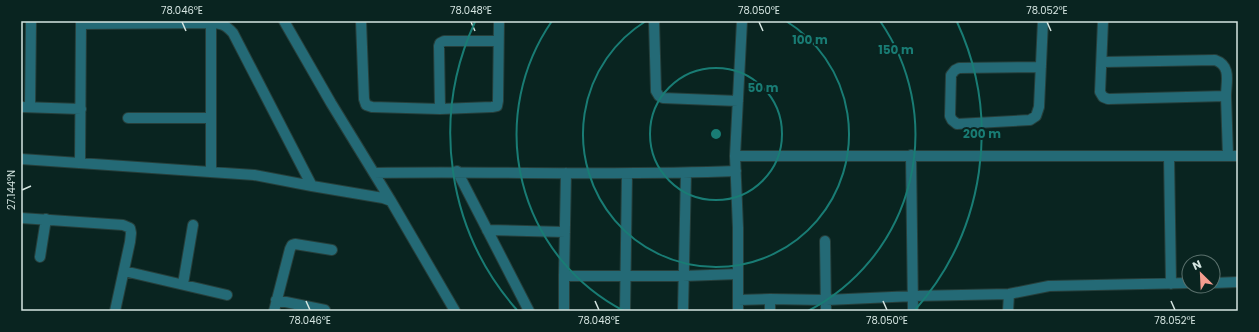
<svg xmlns="http://www.w3.org/2000/svg" width="1259" height="332" font-family="Poppins,sans-serif">
  <style>
    .lines { fill: none; stroke-linecap: round; stroke-linejoin: round }
    .minor-casing { stroke: #263f3b; stroke-width: 12 }
    .minor { stroke: #246a76; stroke-width: 10 }
    .ticks { fill: none; stroke: #d5e5e1; stroke-width: 1.5 }
    .ring { fill: none; stroke: #197c74; stroke-width: 2 }
    .centre { fill: #197c74; stroke: #092420; stroke-width: 2 }
    .ring-label { font-size: 12px; text-anchor: middle; font-weight: bold; fill: #197c74; stroke: #092420; stroke-width: 4; stroke-linejoin: round; paint-order: stroke }
    .neatline { fill: none; stroke: #d5e5e1; stroke-width: 1.5 }
    .ticks-label { font-size: 10px; text-anchor: middle; fill: #d5e5e1 }
  </style>
  <rect width="100%" height="100%" fill="#092420"/>
  <g class="lines">
    <g class="minor-casing">
      <path id="minor" d="M 284,21 L 331,103 L 391,201 L 455,311
        M 361,21 L 364,99 L 366,105 L 372,107 L 440,109 L 492,107 L 497,106 L 498,101 L 499,21
        M 654,21 L 656,91 L 659,96 L 663,98 L 738,101
        M 211,23 L 211,118
        M 81,24 L 211,23 C 221,23 226,25 233,33 L 312,186
        M 1103,62 L 1215,60 C 1232,66 1226,82 1226,96 L 1108,99 L 1103,97 L 1100,92 L 1103,21
        M 1041,67 L 959,68 L 955,70 L 951,75 L 950,116 L 952,120 L 957,124 L 1030,120 L 1036,116 L 1039,107 L 1043,21
        M 1226,96 L 1228,156
        M 21,107 L 81,109
        M 30,107 L 31,21
        M 440,109 L 439,46 L 440,43 L 444,41 L 498,41
        M 128,118 L 211,118 L 211,171
        M 911,155 L 913,311
        M 735,156 L 1238,156
        M 1169,156 L 1171,284
        M 21,159 L 254,175 L 312,186 L 383,198 L 391,201
        M 80,163 L 81,21
        M 457,171 L 529,311
        M 374,173 C 495,171 615,176 736,171
        M 21,218 L 123,225 L 130,228 L 131,233 L 130,242 L 115,311
        M 487,230 L 565,232
        M 825,241 L 826,311
        M 40,257 L 46,219
        M 124,271 L 227,295
        M 564,276 L 683,276 L 738,274
        M 1213,283 L 1238,282
        M 183,284 L 193,225
        M 770,299 L 826,300 L 914,296 L 1009,294 L 1049,286 L 1189,283
        M 276,300 L 325,310
        M 738,300 L 770,299 L 770,311
        M 274,311 L 290,249 L 292,245 L 295,244 L 332,250
        M 564,311 L 564,276 L 566,173
        M 625,311 L 627,174
        M 683,311 L 686,173
        M 738,311 L 738,228 L 735,156 L 742,21
        M 1008,311 L 1009,294"/>
    </g>
    <use href="#minor" class="minor"/>
  </g>
  <path class="ticks" d="M 182,22 L 186,31M 471,22 L 475,31M 759,22 L 763,31M 1047,22 L 1051,31M 22,190 L 31,186M 306,301 L 310,310M 595,301 L 599,310M 883,301 L 887,310M 1171,301 L 1175,310"/>
  <g class="ring">
    <circle cx="716" cy="134" r="66"/>
    <path d="M786 21A133 133 0 1 1 646 21"/>
    <path d="M624 311A199 199 0 0 1 552 21M880 21A199 199 0 0 1 808 311"/>
    <path d="M517 310A266 266 0 0 1 475 22M957 22A266 266 0 0 1 915 310"/>
  </g>
  <circle cx="716" cy="134" r="6" class="centre"/>
  <g class="ring-label">
    <text x="810" y="44">100 m</text>
    <text x="896" y="54">150 m</text>
    <text x="763" y="92">50 m</text>
    <text x="982" y="138">200 m</text>
  </g>
  <rect width="1259" height="332" fill="none" stroke="#092420" stroke-width="44"/>
  <g transform="translate(1201 274) rotate(336)"><circle r="19" fill="#092420" stroke="#5b716d"/>
  <path d="M0-3L7 15L0 10L-7 15Z" fill="#f59d90"/>
  <text y="-6" font-size="11" font-weight="bold" text-anchor="middle" fill="#d5e5e1">N</text>
  </g>
  <rect x="22" y="22" width="1215" height="288" class="neatline"/>
  <g class="ticks-label">
    <text x="182" y="14">78.046°E</text>
    <text x="471" y="14">78.048°E</text>
    <text x="759" y="14">78.050°E</text>
    <text x="1047" y="14">78.052°E</text>
    <text transform="translate(11 190) rotate(-90)" y="4">27.144°N</text>
    <text x="310" y="324">78.046°E</text>
    <text x="599" y="324">78.048°E</text>
    <text x="887" y="324">78.050°E</text>
    <text x="1175" y="324">78.052°E</text>
  </g>
</svg>
